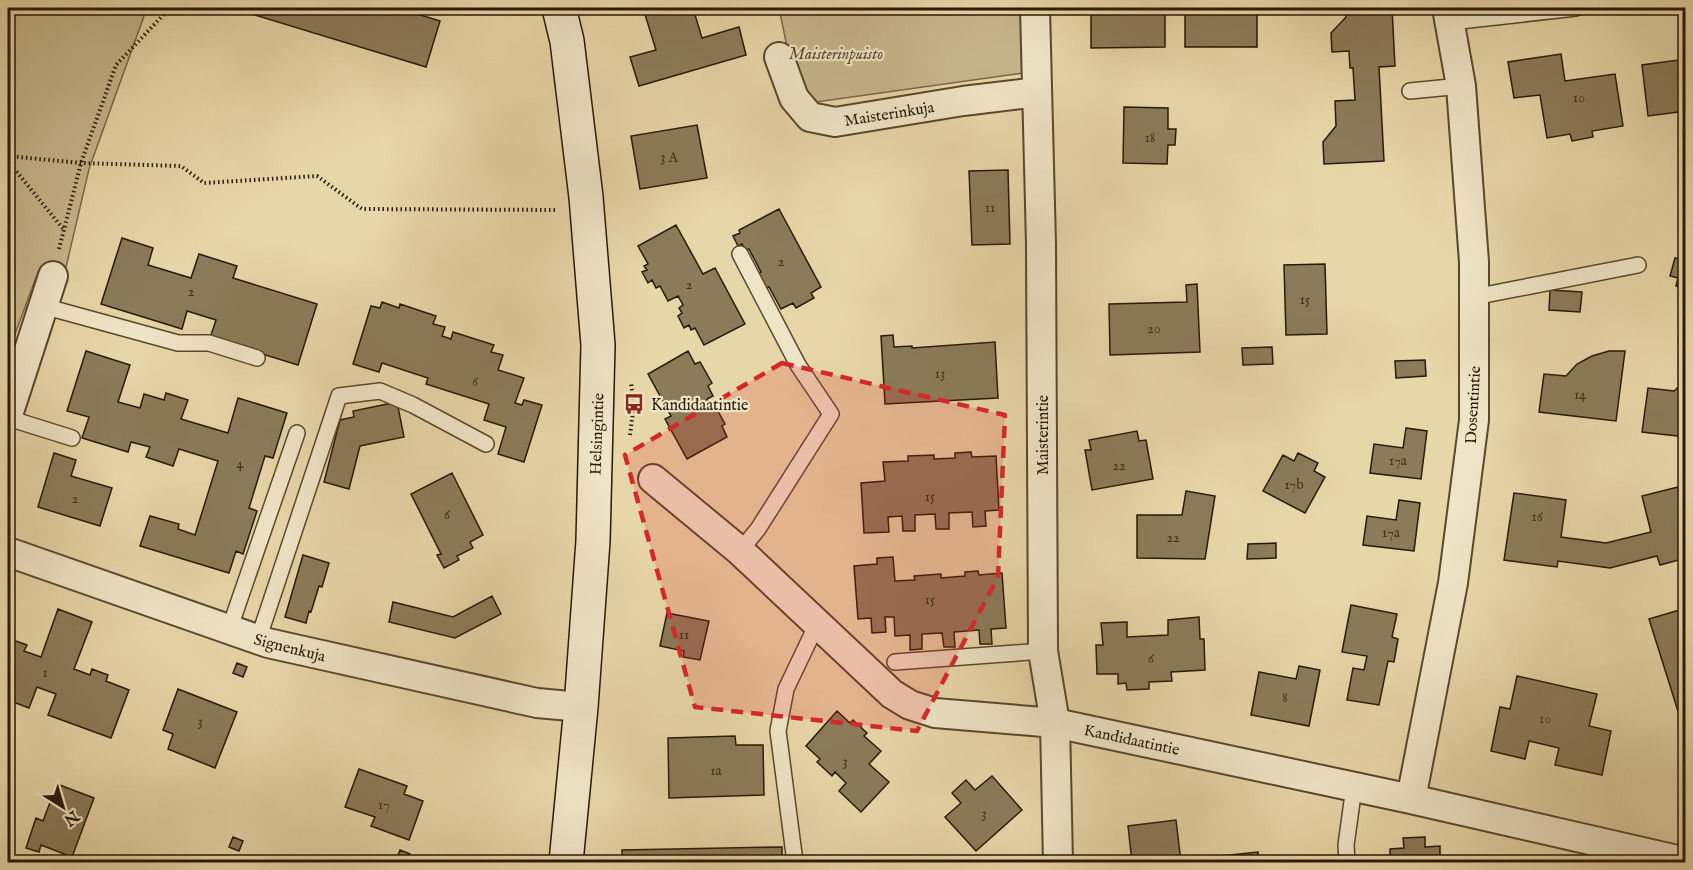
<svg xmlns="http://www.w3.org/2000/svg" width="1693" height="870" font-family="'IM FELL English',serif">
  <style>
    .green { fill: #c7b68c; stroke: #786848; stroke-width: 1.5 }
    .building { fill: #8b7b59; stroke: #281903; stroke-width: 1.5 }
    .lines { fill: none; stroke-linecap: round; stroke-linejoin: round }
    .service-casing { stroke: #58482c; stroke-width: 18 }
    .minor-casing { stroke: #58482c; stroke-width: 32 }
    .secondary-casing { stroke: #281903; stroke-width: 36 }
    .path { stroke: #281903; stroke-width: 4; stroke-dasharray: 1.5 3; stroke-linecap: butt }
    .service { stroke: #efe4c6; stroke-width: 15 }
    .minor { stroke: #efe4c6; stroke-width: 28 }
    .secondary { stroke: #efe4c6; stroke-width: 33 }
    .marked { fill: #d62828; fill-opacity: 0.2; stroke: #d62828; stroke-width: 4.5; stroke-dasharray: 12 8; stroke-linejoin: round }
    .labels { text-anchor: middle; stroke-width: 4.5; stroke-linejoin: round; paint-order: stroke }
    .number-label { font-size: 14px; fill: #413218 }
    .park-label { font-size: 16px; font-style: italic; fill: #58482c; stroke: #efe4c6 }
    .street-label { font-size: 16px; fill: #281903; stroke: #efe4c6 }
    .poi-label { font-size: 16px; fill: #281903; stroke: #efe4c6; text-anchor: start }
  </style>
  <rect width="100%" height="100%" fill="#e7d6a8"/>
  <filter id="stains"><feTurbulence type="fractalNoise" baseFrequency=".00333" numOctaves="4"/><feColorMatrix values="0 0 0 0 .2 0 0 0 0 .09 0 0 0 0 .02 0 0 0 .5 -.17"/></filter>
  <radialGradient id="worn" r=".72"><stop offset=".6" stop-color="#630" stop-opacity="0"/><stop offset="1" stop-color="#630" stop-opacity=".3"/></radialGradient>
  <path class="green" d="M 8,8 L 141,8 L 144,16 L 89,169 L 63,280 L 38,272 L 8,353 Z
    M 779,8 L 1028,8 L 1024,73 L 816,102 L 802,94 L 794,81 Z"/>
  <path class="building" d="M 232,8 L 398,8 L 440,21 L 426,67 Z
    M 643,8 L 693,8 L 702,38 L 739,27 L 746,55 L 639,86 L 630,57 L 656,50 Z
    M 1091,8 L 1165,8 L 1165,47 L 1091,48 Z
    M 1185,8 L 1257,8 L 1257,47 L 1185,47 Z
    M 1345,8 L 1392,8 L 1395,66 L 1379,67 L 1384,161 L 1324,164 L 1323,142 L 1336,126 L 1335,101 L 1355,100 L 1353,68 L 1350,68 L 1349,51 L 1332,52 L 1331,33 L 1346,17 Z
    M 1561,54 L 1565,81 L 1615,74 L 1623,126 L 1592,131 L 1593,137 L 1572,141 L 1570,134 L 1547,138 L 1540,95 L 1514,98 L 1508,62 Z
    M 1686,59 L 1686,111 L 1648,116 L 1642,65 Z
    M 1124,107 L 1168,108 L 1168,129 L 1176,129 L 1175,145 L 1168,145 L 1167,164 L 1123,163 Z
    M 697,125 L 707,178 L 640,189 L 631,136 Z
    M 1008,170 L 1010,244 L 972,245 L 969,171 Z
    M 779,209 L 821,287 L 811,293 L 814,298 L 796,308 L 793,303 L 781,309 L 769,287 L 762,290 L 757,274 L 761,272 L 749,249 L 745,250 L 742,244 L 738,246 L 733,236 L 740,233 L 739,230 Z
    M 676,225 L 703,274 L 715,268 L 745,324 L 704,345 L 695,328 L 691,330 L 689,325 L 684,328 L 678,316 L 682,313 L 679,308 L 683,305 L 678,296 L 668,301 L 660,286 L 656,288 L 652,280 L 648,283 L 642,272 L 647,270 L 644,266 L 648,264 L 638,246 Z
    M 122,238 L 153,248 L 148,265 L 191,278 L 199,254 L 237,266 L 233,278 L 317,304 L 298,365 L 210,338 L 216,320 L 187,311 L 182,329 L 101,304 Z
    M 1685,250 L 1686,250 L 1686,289 L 1676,286 L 1678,278 L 1670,276 L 1675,258 L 1683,260 Z
    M 1325,264 L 1327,334 L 1286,335 L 1284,265 Z
    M 1197,284 L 1200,352 L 1110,355 L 1109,304 L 1187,302 L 1186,285 Z
    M 1550,290 L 1582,292 L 1580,312 L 1549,310 Z
    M 382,302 L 399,308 L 400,304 L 436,316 L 433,324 L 445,327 L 442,336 L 451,339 L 453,332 L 494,345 L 491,352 L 503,355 L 498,370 L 524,378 L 515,403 L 522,405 L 524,400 L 542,405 L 524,462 L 498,454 L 506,427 L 484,420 L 489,404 L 426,384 L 428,378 L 382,363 L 379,372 L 353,364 L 371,306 L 380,308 Z
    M 893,335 L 894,347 L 912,346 L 912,348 L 995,342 L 998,398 L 885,404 L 881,336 Z
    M 1272,347 L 1273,364 L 1243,365 L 1242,348 Z
    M 86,351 L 130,365 L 118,402 L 140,408 L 144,394 L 164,400 L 166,393 L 188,400 L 181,419 L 228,433 L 238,398 L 287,413 L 273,458 L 265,456 L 249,508 L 257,511 L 243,554 L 236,551 L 229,573 L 140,546 L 150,516 L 179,524 L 178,529 L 195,535 L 218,461 L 179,449 L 173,466 L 146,457 L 150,447 L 131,442 L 128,452 L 82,438 L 89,417 L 67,411 Z
    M 688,351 L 695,364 L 700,362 L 712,383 L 708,386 L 713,396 L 707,399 L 709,404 L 713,402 L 725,424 L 722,426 L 727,437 L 687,459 L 665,419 L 671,416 L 648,374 Z
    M 1609,351 L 1625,351 L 1616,421 L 1539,412 L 1544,374 L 1566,376 L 1577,364 L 1592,356 Z
    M 1425,360 L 1426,376 L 1396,378 L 1395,361 Z
    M 1686,380 L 1686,437 L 1642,432 L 1648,388 L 1674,391 Z
    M 397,402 L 404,437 L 360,446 L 349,489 L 324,482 L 340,420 L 354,417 L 353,411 Z
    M 1406,428 L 1427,431 L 1421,479 L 1370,473 L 1374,444 L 1403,448 Z
    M 1137,431 L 1139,441 L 1146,440 L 1153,479 L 1092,490 L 1085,450 L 1091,450 L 1089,440 Z
    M 971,452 L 972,457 L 996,456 L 999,510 L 985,511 L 986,526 L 973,527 L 972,512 L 949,513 L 949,529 L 936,529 L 935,514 L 915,515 L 915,531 L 903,531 L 902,516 L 888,517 L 889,532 L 864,533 L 861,483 L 885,481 L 883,462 L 908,461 L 908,456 L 934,455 L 934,459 L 955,458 L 955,453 Z
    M 54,453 L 76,460 L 71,476 L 112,488 L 100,526 L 38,507 Z
    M 1298,453 L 1318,463 L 1314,471 L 1325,477 L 1305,513 L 1263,491 L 1283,455 L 1294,461 Z
    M 452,473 L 483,535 L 470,542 L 473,548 L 457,556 L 459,560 L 444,568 L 437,555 L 441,554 L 411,494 Z
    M 1686,485 L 1686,558 L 1660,565 L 1657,556 L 1610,568 L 1558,561 L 1557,567 L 1504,560 L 1514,493 L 1566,500 L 1561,537 L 1606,543 L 1651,532 L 1642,496 Z
    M 1186,491 L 1215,496 L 1205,559 L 1137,558 L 1137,515 L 1182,515 Z
    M 1399,500 L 1420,503 L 1414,551 L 1363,545 L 1367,516 L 1396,520 Z
    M 1276,543 L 1276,558 L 1247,559 L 1248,544 Z
    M 303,555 L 329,563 L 322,587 L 319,586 L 311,612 L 309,611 L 306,623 L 285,617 Z
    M 893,557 L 895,581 L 915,580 L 914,576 L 941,574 L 941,578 L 965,576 L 965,572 L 978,571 L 979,575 L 1002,573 L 1006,628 L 991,629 L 992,644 L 980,644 L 979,630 L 954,632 L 955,647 L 944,647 L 942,633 L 922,634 L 922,649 L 910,650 L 910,635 L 895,636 L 894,617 L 885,617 L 886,632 L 872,633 L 871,618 L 858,619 L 854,566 L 877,564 L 877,558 Z
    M 492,596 L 501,614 L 455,638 L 389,622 L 393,602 L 453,617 Z
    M 1351,605 L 1397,614 L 1392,637 L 1398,639 L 1394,662 L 1388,661 L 1379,705 L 1347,700 L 1353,668 L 1364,670 L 1367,656 L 1342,652 Z
    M 1686,608 L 1686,709 L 1678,711 L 1649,619 Z
    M 58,609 L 92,622 L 74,669 L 90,675 L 92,669 L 108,675 L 106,681 L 129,690 L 111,738 L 48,715 L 56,694 L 37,687 L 29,708 L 8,700 L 8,644 L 10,639 L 27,645 L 24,651 L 41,657 Z
    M 667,613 L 709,621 L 700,660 L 683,657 L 684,651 L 660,646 Z
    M 1199,617 L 1200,639 L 1204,639 L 1205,670 L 1171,672 L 1172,681 L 1149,682 L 1149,689 L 1127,690 L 1126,683 L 1118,684 L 1118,674 L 1097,674 L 1096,645 L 1103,645 L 1101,623 L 1127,622 L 1127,637 L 1168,635 L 1168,620 Z
    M 237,663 L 247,667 L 243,677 L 233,673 Z
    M 1299,666 L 1320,670 L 1309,726 L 1251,715 L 1259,672 L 1296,679 Z
    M 1517,676 L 1597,694 L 1589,726 L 1611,731 L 1602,775 L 1555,765 L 1559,748 L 1529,741 L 1525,759 L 1491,751 L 1500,707 L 1510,709 Z
    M 178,689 L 237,712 L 215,768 L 168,749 L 173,734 L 163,730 Z
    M 837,711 L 850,723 L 853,720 L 867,733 L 864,736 L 881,751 L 869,764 L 889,782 L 861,812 L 839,791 L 846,783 L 835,772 L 832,776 L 817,762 L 820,759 L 806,746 Z
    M 735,736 L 736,745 L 763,745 L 764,795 L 669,798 L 668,738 Z
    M 359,769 L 407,786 L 404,794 L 423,801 L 409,840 L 371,826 L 375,817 L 345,807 Z
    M 992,776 L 1022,810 L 976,851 L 945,817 L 961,803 L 952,793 L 966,780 L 975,790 Z
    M 57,784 L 94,798 L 72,857 L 41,845 L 39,852 L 26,848 L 36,818 L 43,821 Z
    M 1176,820 L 1181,862 L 1132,862 L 1128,826 Z
    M 233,837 L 243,841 L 239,851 L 229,847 Z
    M 1425,837 L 1425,847 L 1440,846 L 1440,862 L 1390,862 L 1390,849 L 1404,848 L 1403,838 Z
    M 782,847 L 782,862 L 622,862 L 622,850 Z
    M 400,850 L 410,854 L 407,862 L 396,860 Z
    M 1258,852 L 1259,862 L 1202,862 L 1201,858 Z
    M 1305,856 L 1306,862 L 1278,862 L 1277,860 Z"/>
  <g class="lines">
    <g class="service-casing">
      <path id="service" d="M 1451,22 L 1576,8
        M 1410,91 L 1461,86
        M 740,254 L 798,365 L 831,414 L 758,529 L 740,551
        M 1474,297 L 1638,265
        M 43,306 L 178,343 L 209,343 L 257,358
        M 8,418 L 72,438
        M 229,630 L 297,433
        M 258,640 L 339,396 L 380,391 L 413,405 L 486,444
        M 895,662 L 1043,651
        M 795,862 L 778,731 L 786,689 L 817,624
        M 1347,862 L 1346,845 L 1354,787"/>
    </g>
    <g class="minor-casing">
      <path id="minor" d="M 1035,8 L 1041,244 L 1043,651 L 1055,723 L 1058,862
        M 779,57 L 794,98 L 810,117 L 835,122 L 963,101 L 1037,92
        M 8,415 L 53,276
        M 653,479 L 740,551 L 892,694 L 910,705 L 935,713 L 1055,723 L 1411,799 L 1686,862
        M 8,552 L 268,643 L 537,703 L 581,707
        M 1411,799 L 1453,583 L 1474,420 L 1474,262 L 1461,86 L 1447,8"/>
    </g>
    <g class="secondary-casing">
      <path id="secondary" d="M 559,8 L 567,41 L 586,197 L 598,345 L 593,541 L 581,707 L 566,862"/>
    </g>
    <path class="path" d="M 8,17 L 13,8
      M 8,156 L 81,163 L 181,166 L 204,183 L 317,176 L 362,209 L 557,210
      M 8,161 L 64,230
      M 59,249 L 81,163 L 116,65 L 167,11
      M 630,435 L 634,404 L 631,383"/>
    <use href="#service" class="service"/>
    <use href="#minor" class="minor"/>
    <use href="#secondary" class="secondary"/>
  </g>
  <path class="marked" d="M 782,363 L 1005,415 L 998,577 L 917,731 L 695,707 L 625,455 Z"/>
  <defs>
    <g id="bus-bare" transform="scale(1.62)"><path d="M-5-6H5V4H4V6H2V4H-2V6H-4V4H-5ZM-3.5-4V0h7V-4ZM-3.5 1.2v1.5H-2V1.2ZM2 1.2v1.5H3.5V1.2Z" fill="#8f2418" stroke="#efe4c6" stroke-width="2.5" paint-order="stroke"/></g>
  </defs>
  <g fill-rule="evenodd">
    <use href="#bus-bare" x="634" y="404"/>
  </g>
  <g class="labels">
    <g class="number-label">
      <text x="1579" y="102">10</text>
      <text x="1150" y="142">18</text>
      <text x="669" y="162">3 A</text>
      <text x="990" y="212">11</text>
      <text x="781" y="266">2</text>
      <text x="689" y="289">2</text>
      <text x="191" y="296">2</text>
      <text x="1305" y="304">15</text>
      <text x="1154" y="333">20</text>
      <text x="940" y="378">13</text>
      <text x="475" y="386">6</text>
      <text x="1580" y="399">14</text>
      <text x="1398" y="465">17a</text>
      <text x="240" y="468">4</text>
      <text x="1119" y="470">22</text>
      <text x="1294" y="489">17b</text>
      <text x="930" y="501">15</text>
      <text x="75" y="503">2</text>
      <text x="447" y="519">6</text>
      <text x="1537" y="521">16</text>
      <text x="1391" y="537">17a</text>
      <text x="1173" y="542">22</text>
      <text x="930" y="604">15</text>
      <text x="684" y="639">11</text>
      <text x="1151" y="663">6</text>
      <text x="45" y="677">1</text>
      <text x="1285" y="702">8</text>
      <text x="1545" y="723">10</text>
      <text x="200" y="726">3</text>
      <text x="845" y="766">3</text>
      <text x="716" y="775">1a</text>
      <text x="384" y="809">17</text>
      <text x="984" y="818">3</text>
    </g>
    <g class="park-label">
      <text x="836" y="59">Maisterinpuisto</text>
    </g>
    <g class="street-label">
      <text transform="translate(889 113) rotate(-9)" y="6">Maisterinkuja</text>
      <text transform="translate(1472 405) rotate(-87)" y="6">Dosentintie</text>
      <text transform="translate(596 434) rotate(-88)" y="6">Helsingintie</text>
      <text transform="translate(1042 435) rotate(-90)" y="6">Maisterintie</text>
      <text transform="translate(290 647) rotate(14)" y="6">Signenkuja</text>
      <text transform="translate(1132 739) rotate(12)" y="6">Kandidaatintie</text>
    </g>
    <g class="poi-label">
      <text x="651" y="410">Kandidaatintie</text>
    </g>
  </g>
  <rect width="1693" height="870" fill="none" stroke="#e7d6a8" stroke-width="30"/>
  <rect x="9" y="9" width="1675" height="852" fill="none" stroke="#281903" stroke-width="3"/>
  <rect x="15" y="15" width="1663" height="840" fill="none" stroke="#281903" stroke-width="1.5"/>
  <g transform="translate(63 807) rotate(143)" stroke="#efe4c6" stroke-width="4.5" paint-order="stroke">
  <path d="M0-4.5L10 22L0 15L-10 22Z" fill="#281903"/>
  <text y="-9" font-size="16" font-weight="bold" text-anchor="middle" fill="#281903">N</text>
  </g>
  <rect width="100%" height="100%" filter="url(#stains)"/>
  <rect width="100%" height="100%" fill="url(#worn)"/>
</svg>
